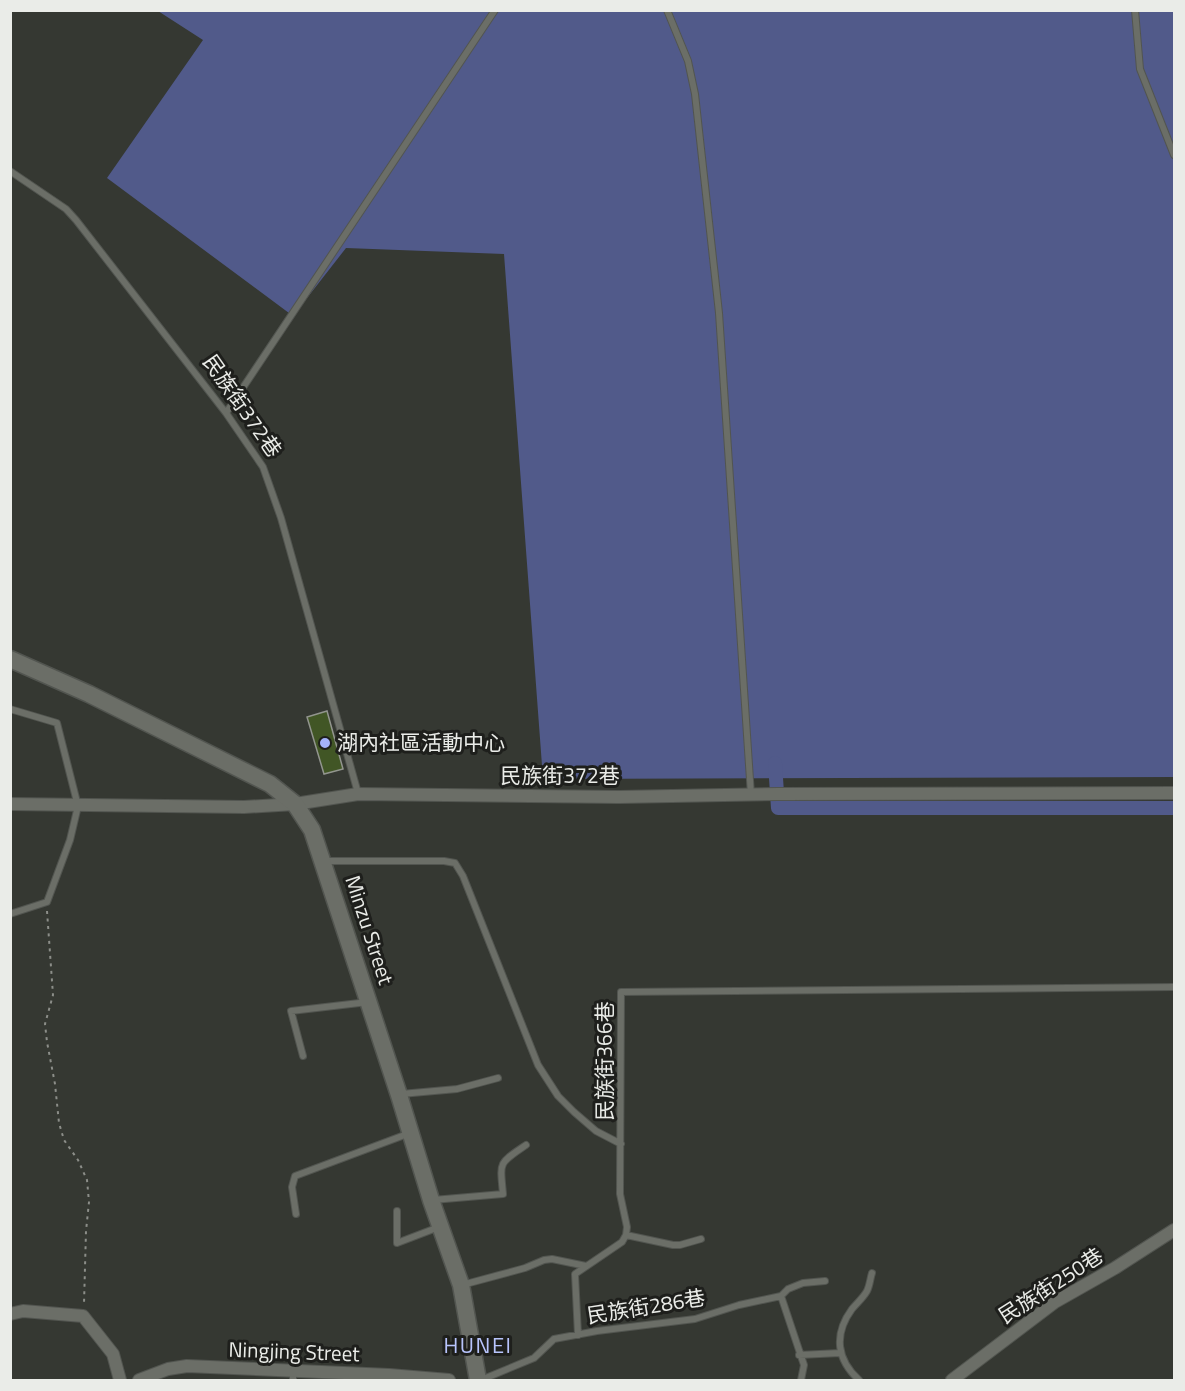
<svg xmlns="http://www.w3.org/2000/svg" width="1185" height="1391" font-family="'Titillium Web','Noto Sans TC',sans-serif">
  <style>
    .water { fill: #515a8a }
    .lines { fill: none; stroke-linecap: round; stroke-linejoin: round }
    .canal { stroke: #515a8a; stroke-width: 14 }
    .building { fill: #415625; stroke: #92958e; stroke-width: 1.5 }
    .lane-casing { stroke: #525550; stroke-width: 8 }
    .street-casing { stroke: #525550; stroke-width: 14 }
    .secondary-casing { stroke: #525550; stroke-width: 19 }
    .path { stroke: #8c8e89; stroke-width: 2; stroke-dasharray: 3 4.5; stroke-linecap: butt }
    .lane { stroke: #6b6e67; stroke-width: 6 }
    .street { stroke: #6b6e67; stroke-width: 12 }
    .secondary { stroke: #6b6e67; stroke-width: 16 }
    .poi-dot { fill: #a4b2fc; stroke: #1e1f1c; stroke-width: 2 }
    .labels { text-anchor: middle; stroke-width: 6; stroke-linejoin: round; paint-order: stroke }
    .street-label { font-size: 21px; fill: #eaece8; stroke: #1e1f1c }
    .poi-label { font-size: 21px; fill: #eaece8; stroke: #1e1f1c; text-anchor: start }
    .neighbourhood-label { font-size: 22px; letter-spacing: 1.5px; fill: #b8c4fc; stroke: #1e1f1c }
  </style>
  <rect width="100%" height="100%" fill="#353832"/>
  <path class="water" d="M 158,11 L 1174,11 L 1174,777 L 543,779 L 504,254 L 346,248 L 293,316 L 107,178 L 203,40 Z"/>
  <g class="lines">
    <path class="canal" d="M 775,763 L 778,808 L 1174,808"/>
  </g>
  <path class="building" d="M 327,711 L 343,769 L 324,774 L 307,717 Z"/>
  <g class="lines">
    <g class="lane-casing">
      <path id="lane" d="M 667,10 L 688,61 L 695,94 L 719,313 L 751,795
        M 1135,10 L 1140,69 L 1174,155
        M 10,171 L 66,209 L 76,220 L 226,413 L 263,467 L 281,518 L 358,793
        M 226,413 L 495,10
        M 10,709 L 57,723 L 78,806 L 70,840 L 47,902 L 10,914
        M 324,861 L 444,861 L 455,863 L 463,876 L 538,1065 L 558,1096 L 574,1112 L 596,1131 L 621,1144
        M 303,1056 L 291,1011 L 368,1002
        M 401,1094 L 457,1089 L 498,1078
        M 433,1200 L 503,1194 C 500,1161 498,1164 526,1145
        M 397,1211 L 397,1243 L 439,1227
        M 296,1214 L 292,1187 L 295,1176 L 410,1133
        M 626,1235 L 673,1245 L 680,1245 L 701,1239
        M 462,1285 L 525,1268 L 544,1260 L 552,1259 L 586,1266
        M 781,1296 L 804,1365 L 801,1380
        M 578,1335 L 575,1274 L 622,1242 L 626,1235 L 627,1227 L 620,1194 L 621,992 L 1174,987
        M 799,1355 L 840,1353
        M 293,1380 L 293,1371
        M 481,1380 L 534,1358 L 554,1339 L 597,1331 L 695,1319 L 739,1305 L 781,1296 L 788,1289 L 803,1283 L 825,1281
        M 859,1380 C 837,1360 833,1335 852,1309 C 857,1303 863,1298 867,1291 C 870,1285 870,1279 872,1273"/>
    </g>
    <g class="street-casing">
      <path id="street" d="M 10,804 L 244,807 L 295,804 L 358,794 L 619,797 L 778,794 L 1174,793
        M 10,1314 L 23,1311 L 83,1316 L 113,1354 L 120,1380
        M 139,1380 L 168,1369 L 187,1366 L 389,1375 L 449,1380
        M 952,1380 L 1055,1302 L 1115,1268 L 1174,1230"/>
    </g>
    <g class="secondary-casing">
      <path id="secondary" d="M 10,659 L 89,694 L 270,784 L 295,804 L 312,830 L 399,1095 L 431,1200 L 461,1285 L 478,1380"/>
    </g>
    <path class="path" d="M 47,911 L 53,995 L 45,1024 L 47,1042 L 55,1084 L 59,1123 L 64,1140 L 78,1160 L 87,1180 L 89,1202 L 86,1231 L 84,1304"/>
    <use href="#lane" class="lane"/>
    <use href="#street" class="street"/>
    <use href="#secondary" class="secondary"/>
  </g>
  <circle class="poi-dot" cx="325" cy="743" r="6"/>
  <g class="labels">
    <g class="street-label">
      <text transform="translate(242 406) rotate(55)" y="7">民族街372巷</text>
      <text x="560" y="783">民族街372巷</text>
      <text transform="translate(369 930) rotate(72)" y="7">Minzu Street</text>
      <text transform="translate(605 1061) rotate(-90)" y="7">民族街366巷</text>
      <text transform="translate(1051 1286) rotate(-33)" y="7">民族街250巷</text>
      <text transform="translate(646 1307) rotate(-9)" y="7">民族街286巷</text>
      <text transform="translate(294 1352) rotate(2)" y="7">Ningjing Street</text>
    </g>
    <g class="poi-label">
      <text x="337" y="750">湖內社區活動中心</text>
    </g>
    <g class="neighbourhood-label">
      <text x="478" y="1353">HUNEI</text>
    </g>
  </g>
  <rect width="1185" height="1391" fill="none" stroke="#eaece8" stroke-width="24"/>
</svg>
